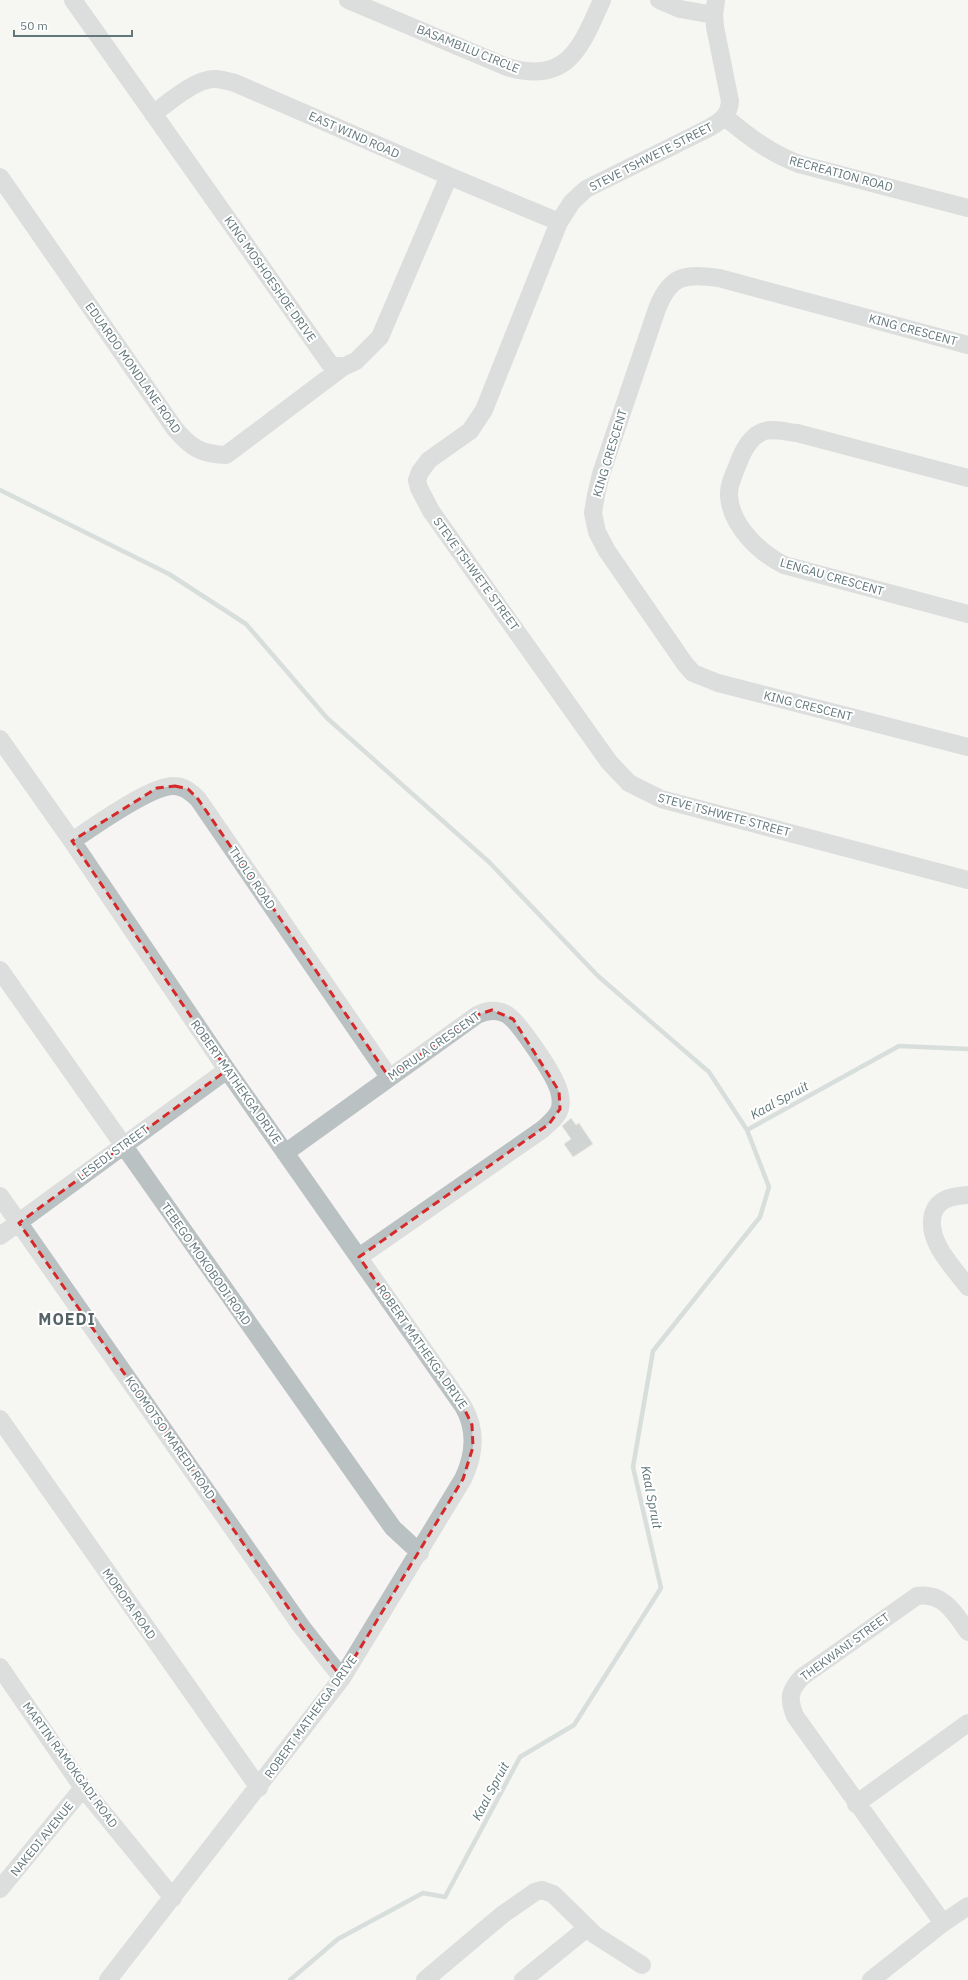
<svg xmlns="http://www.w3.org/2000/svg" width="968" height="1980" font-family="'IBM Plex Sans',sans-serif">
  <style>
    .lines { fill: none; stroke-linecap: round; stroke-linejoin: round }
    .stream { stroke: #b2c2c2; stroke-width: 4.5 }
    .building { fill: #a2adaf; stroke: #d7d7d5 }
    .minor { stroke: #bac1c2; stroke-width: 18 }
    .marked { fill: none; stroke: #d62828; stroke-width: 3; stroke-dasharray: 8 5; stroke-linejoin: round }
    .labels { text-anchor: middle; stroke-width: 4; stroke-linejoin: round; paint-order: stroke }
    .street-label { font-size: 12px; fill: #63777b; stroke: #fff }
    .water-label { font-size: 13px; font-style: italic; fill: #5e7677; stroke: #fff }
    .district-label { font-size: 16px; font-weight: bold; letter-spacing: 1px; fill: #556367; stroke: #fff }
  </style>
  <rect width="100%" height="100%" fill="#f6f5f3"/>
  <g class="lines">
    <path class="stream" d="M 0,490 L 169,574 L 246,624 L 327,718 L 489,862 L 598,976 L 709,1072 L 747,1130
      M 290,1980 L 338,1939 L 423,1893 L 445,1897 L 520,1757 L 574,1725 L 661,1588 L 633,1467 L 653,1351 L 760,1217 L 769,1187 L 747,1130 L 899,1046 L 968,1049"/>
  </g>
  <path class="building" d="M 571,1118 L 576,1125 L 579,1123 L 593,1144 L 573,1157 L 564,1144 L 571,1139 L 562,1126 Z"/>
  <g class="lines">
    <path class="minor" d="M 73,0 L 330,364 L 343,367 L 356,361 L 380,337 L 449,176
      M 348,0 L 507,67 C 568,85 581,47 602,0
      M 659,0 L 680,9 L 714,15
      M 716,0 L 714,15 L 715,27 L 730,101 C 729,116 721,121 709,128 L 586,189 L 572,202 L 559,222 L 484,410 L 470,431 L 429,460 L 420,472 L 417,480 L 419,488 L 431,511 L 609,762 L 629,783 L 661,799 L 968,880
      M 153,114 C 168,103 195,79 214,79 C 221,79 228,81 235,83 L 449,176 L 559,222
      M 725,117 C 749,137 770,153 799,164 L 968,208
      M 0,177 L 175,429 C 191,448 201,454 226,455 L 343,367
      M 968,345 L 719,278 C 685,273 670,275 657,309 L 601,474 L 596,495 L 593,513 L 597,532 L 607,551 L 685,664 L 693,673 L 718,683 L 968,747
      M 968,478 L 797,433 C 786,432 770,427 760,433 C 749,439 742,453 738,464 C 734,474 728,486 729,496 C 731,526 760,553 784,565 L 968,614
      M 0,739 L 72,841 L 227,1070 L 463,1406 C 477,1430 475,1454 463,1479 L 342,1678 L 108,1980
      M 72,841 C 93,827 151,785 174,786 C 184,786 191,792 198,799 L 389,1077
      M 0,970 L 383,1514 L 393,1528 L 420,1553
      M 285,1153 L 477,1015 C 487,1010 496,1009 506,1014 C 517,1019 549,1068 555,1081 C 559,1089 562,1099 560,1108 C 558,1117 549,1123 543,1129 L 359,1257
      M 968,1195 C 953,1196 938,1198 933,1214 C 926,1241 953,1267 968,1287
      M 0,1196 L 301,1626 L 342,1678
      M 0,1236 L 227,1070
      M 0,1419 L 259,1788
      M 0,1667 L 83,1788 L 173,1898
      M 856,1804 L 968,1723
      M 0,1889 L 83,1788
      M 943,1923 L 795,1716 C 788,1698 789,1691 802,1677 L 917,1596 C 943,1592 955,1613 968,1632
      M 425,1980 L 502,1915 L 535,1892 L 542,1890 L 553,1894 L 595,1935 L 642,1965
      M 523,1980 L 587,1928
      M 871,1980 L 943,1923 L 968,1906"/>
  </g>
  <path d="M0 0H968V1980H0ZM 175,786 L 188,789 L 198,799 L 389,1077 L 477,1015 L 492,1010 L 513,1019 L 559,1091 L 560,1109 L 549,1124 L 359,1257 L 463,1406 L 472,1425 L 473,1447 L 463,1479 L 342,1678 L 301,1626 L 19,1223 L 227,1070 L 72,841 L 157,788 Z" fill="#f6f5f3" fill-opacity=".55" fill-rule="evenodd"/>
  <path class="marked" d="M 175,786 L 188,789 L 198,799 L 389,1077 L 477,1015 L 492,1010 L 513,1019 L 559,1091 L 560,1109 L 549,1124 L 359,1257 L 463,1406 L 472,1425 L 473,1447 L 463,1479 L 342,1678 L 301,1626 L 19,1223 L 227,1070 L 72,841 L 157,788 Z"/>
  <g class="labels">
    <g class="street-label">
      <text transform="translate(468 49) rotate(22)" y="4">BASAMBILU CIRCLE</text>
      <text transform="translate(354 135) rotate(24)" y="4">EAST WIND ROAD</text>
      <text transform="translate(651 157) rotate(-27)" y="4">STEVE TSHWETE STREET</text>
      <text transform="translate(841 174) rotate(15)" y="4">RECREATION ROAD</text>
      <text transform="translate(270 279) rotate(55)" y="4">KING MOSHOESHOE DRIVE</text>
      <text transform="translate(913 330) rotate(15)" y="4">KING CRESCENT</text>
      <text transform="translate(133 368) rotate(55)" y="4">EDUARDO MONDLANE ROAD</text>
      <text transform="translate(610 453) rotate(-73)" y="4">KING CRESCENT</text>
      <text transform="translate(476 574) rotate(54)" y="4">STEVE TSHWETE STREET</text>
      <text transform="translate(832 577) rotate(16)" y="4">LENGAU CRESCENT</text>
      <text transform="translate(808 706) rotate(14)" y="4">KING CRESCENT</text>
      <text transform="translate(724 815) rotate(15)" y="4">STEVE TSHWETE STREET</text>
      <text transform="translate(252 878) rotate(56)" y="4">THOLO ROAD</text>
      <text transform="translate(434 1046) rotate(-35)" y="4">MORULA CRESCENT</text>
      <text transform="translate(236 1082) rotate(55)" y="4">ROBERT MATHEKGA DRIVE</text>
      <text transform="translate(113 1153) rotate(-36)" y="4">LESEDI STREET</text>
      <text transform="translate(206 1264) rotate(55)" y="4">TEBEGO MOKOBODI ROAD</text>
      <text transform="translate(422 1347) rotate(55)" y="4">ROBERT MATHEKGA DRIVE</text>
      <text transform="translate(170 1438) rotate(55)" y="4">KGOMOTSO MAREDI ROAD</text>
      <text transform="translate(129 1604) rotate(55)" y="4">MOROPA ROAD</text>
      <text transform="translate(845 1647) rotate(-36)" y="4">THEKWANI STREET</text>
      <text transform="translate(311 1717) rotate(-54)" y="4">ROBERT MATHEKGA DRIVE</text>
      <text transform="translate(70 1765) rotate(54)" y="4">MARTIN RAMOKGADI ROAD</text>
      <text transform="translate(42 1839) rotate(-51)" y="4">NAKEDI AVENUE</text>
    </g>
    <g class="water-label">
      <text transform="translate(779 1100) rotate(-29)" y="5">Kaal Spruit</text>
      <text transform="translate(652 1497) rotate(79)" y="5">Kaal Spruit</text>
      <text transform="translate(490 1791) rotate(-62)" y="5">Kaal Spruit</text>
    </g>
    <g class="district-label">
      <text x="67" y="1325">MOEDI</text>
    </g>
  </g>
  <path d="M14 30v6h118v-6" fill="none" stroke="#63777b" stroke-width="2"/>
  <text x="20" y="30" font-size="12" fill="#63777b" stroke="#ffffff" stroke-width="3" paint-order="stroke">50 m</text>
</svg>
